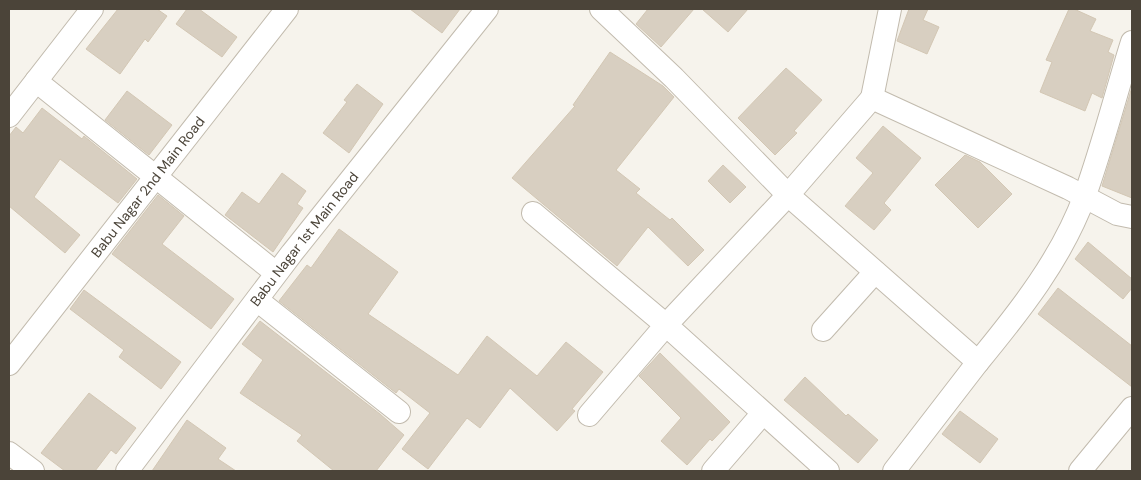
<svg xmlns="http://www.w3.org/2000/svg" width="1141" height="480" font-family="'DM Sans',sans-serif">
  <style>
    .building { fill: #d8cfc1; stroke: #d3c7b4 }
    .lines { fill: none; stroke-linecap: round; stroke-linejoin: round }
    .minor-casing { stroke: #c2bbae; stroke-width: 24 }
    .minor { stroke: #fff; stroke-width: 22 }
    .labels { text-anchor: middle; stroke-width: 5; stroke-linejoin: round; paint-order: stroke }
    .street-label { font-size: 14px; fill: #4b4439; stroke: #fff }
  </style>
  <rect width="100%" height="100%" fill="#f6f3ec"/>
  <path class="building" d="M 118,9 L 157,9 L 167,16 L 148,42 L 145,39 L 120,74 L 86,49 Z
    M 187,9 L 199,9 L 237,37 L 222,57 L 176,24 Z
    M 410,9 L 460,9 L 442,33 Z
    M 648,9 L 694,9 L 661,47 L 636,24 Z
    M 702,9 L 748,9 L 728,32 Z
    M 909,9 L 928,9 L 923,20 L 939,27 L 927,54 L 897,41 Z
    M 1069,9 L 1074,9 L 1096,19 L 1090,31 L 1113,40 L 1108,52 L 1114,55 L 1102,98 L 1092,93 L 1085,111 L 1040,92 L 1052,62 L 1046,60 Z
    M 610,52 L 663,86 L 674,97 L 616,170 L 640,189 L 636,193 L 670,220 L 672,218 L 704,250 L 688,266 L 648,227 L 617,266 L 512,178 L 575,106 L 573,105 Z
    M 786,68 L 822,100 L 794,131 L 797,133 L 775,155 L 738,118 Z
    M 357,84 L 383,104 L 349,153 L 323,133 L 347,102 L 344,100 Z
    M 1132,87 L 1132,198 L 1102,186 Z
    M 127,91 L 172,125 L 149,155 L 105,120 Z
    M 42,108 L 82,139 L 84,136 L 137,179 L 118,203 L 60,159 L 34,197 L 80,235 L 65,253 L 9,206 L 9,136 L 16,127 L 23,133 Z
    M 883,126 L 921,158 L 884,203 L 891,210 L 874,230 L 845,206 L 873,173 L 856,158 Z
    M 965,155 L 980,162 L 1012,194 L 978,228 L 935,185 Z
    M 723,165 L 746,187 L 730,203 L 708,181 Z
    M 282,173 L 306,191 L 297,204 L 303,208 L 273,252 L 225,215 L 242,192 L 259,204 Z
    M 158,195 L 184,216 L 162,244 L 234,299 L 211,329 L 112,254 Z
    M 339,229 L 398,272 L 368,314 L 458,375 L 487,336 L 537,376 L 566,342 L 603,372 L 572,409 L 575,411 L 557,431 L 510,388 L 480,428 L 467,418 L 428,469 L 402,449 L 430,413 L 399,389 L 396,393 L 279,301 L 307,265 L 311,268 Z
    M 1088,242 L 1132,279 L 1132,288 L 1123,299 L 1075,259 Z
    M 1058,288 L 1132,346 L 1132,387 L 1038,314 Z
    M 84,290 L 181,362 L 161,389 L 119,357 L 124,350 L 70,309 Z
    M 260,321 L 380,414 L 404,435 L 376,471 L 334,471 L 297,441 L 302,435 L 240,393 L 263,360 L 242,344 Z
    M 660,353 L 730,422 L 712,441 L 710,439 L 687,465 L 661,441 L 681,418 L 639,376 Z
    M 805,377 L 846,416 L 848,414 L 878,440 L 858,463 L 784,400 Z
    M 89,393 L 136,428 L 116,454 L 111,450 L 95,471 L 65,471 L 41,453 Z
    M 960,411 L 998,439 L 980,463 L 942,434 Z
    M 187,420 L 226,448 L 218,459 L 236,471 L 152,471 Z"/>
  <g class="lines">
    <g class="minor-casing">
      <g id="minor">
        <path d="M 601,9 L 674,78 L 788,195 L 666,325 L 828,471"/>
        <path d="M 36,81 L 276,273"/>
        <path d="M 872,98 L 890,9"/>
        <path d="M 9,116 L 92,9"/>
        <path d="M 533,213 L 666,325 L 589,415"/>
        <path d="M 257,300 L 399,412"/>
        <path d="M 823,330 L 875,272"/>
        <path d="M 978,362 C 1020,311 1062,258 1085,195 C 1103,145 1116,93 1132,42"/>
        <path id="s1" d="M 9,364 L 287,9"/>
        <path d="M 9,453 L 33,471"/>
        <path id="s2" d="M 127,471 L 292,253 L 487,9"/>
        <path d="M 713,471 L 763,413"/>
        <path d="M 894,471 L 978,362 L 788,195 L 872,98 L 1068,188 L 1117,214 L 1132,217"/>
        <path d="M 1080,471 L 1132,408"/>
      </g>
    </g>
    <use href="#minor" class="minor"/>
  </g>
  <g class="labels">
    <g class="street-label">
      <text dy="5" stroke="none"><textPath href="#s1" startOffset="225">Babu Nagar 2nd Main Road</textPath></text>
      <text dy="5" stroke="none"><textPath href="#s2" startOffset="292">Babu Nagar 1st Main Road</textPath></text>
    </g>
  </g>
  <rect width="1141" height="480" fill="none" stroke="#4b4439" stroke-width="20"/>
</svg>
